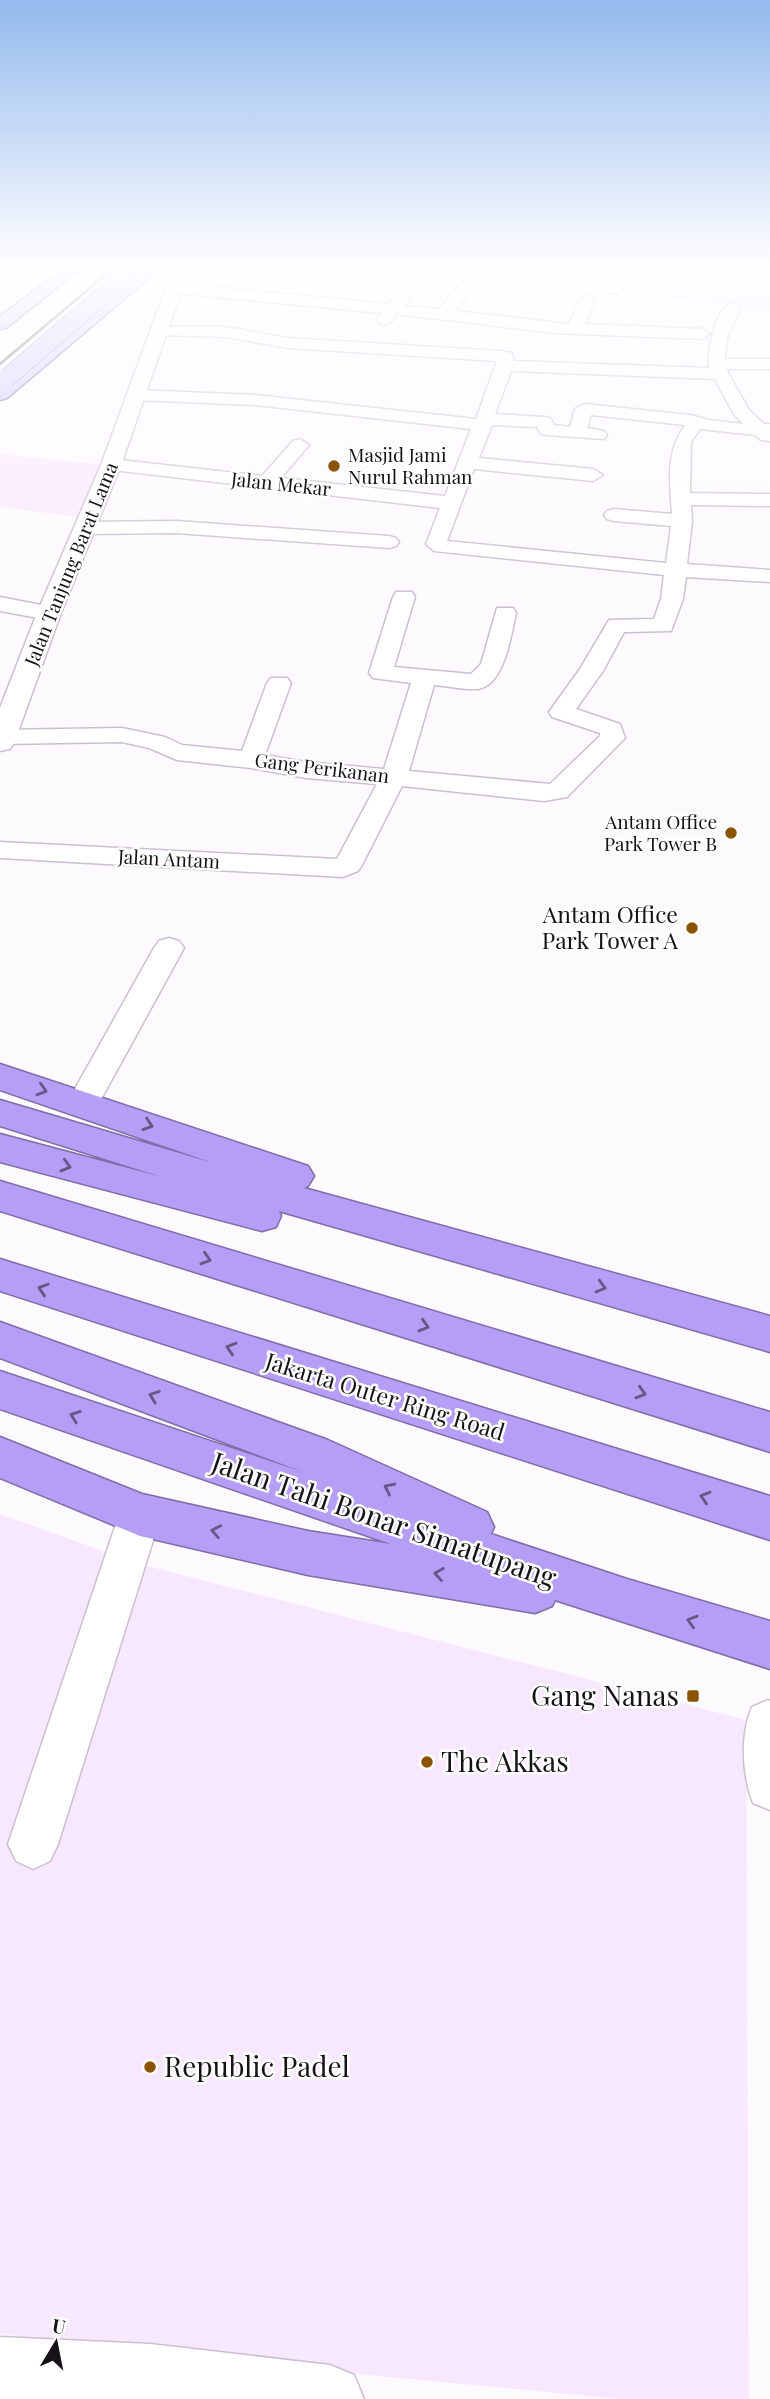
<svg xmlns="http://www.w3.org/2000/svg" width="770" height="2399" font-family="'Playfair Display',serif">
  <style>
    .built { fill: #f8e8ff }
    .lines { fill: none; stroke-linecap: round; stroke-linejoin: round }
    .street-casing { stroke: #cbbfcf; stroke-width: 3 }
    .secondary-casing { stroke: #cbbfcf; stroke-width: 3 }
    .primary-casing { stroke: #7d6da8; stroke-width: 3 }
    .highway-casing { stroke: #7d6da8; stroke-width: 3 }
    .street { fill: #fff; fill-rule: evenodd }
    .secondary { fill: #fff; fill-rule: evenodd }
    .primary { fill: #d2c5fa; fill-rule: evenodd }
    .highway { fill: #b49ef6; fill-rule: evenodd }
    .rail { stroke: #666267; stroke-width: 2.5 }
    .primary-bridge-casing { stroke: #7d6da8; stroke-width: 19; stroke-linecap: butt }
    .primary-bridge { stroke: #d2c5fa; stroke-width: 18 }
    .oneway { stroke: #655886 }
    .poi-dot { fill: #8a5404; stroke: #fff; stroke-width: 2.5 }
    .labels { text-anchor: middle; stroke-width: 5; stroke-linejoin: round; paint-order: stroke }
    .far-poi-label { font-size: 19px; fill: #161217; stroke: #fff; text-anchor: start }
    .far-street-label { font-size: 19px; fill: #161217; stroke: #fff }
    .poi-label { font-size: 23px; fill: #161217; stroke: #fff; text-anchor: end }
    .street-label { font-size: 23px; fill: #161217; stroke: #fff }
    .near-street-label { font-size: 28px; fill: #161217; stroke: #fff }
    .near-poi-label { font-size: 28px; fill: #161217; stroke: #fff; text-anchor: start }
  </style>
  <rect width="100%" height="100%" fill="#fdfafe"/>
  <path class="built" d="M 665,280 L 760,290 L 761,287 L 770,287 L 770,312 L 739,311 L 739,306 L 648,297 L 657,283 Z
    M 0,454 L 105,465 L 86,518 L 0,507 Z
    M 0,1514 L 136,1563 L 746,1720 L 749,2399 L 621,2399 L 252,2364 L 0,2334 Z"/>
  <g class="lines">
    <g class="street-casing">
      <path id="street" d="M 253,266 L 316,271 L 323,275 L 316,279 L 258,273 L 253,272 Z
        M 417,266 L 432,266 L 406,294 L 410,298 L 404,306 L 439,309 L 477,266 L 492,266 L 454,311 L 569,324 L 579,300 L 587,295 L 595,300 L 585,324 L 702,329 L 710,334 L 702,339 L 553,333 L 397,314 L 390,323 L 384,325 L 376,320 L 382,313 L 175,293 L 167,288 L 175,283 L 389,304 L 392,300 L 388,296 L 391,293 Z
        M 622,266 L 636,266 L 619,293 L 609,293 L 606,290 Z
        M 733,266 L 750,266 L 749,282 L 739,282 L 737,270 Z
        M 732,303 L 740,308 L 727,338 L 725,359 L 770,359 L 770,369 L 726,369 L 749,410 L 764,424 L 770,424 L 770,441 L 761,440 L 755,435 L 700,429 L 691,442 L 690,493 L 770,494 L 770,506 L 691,505 L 692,521 L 687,564 L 770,570 L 770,582 L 686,577 L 683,599 L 671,631 L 624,632 L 603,671 L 576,709 L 620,724 L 625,738 L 567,797 L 544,801 L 402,786 L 362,865 L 358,871 L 343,877 L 0,858 L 0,842 L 337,859 L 377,784 L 306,778 L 251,768 L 177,760 L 149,748 L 122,742 L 2,744 L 0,730 L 122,728 L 165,737 L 182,745 L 242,751 L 267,683 L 271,678 L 287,678 L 291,683 L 265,755 L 306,762 L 384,769 L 411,683 L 373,678 L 369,673 L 393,597 L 396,592 L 412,592 L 415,597 L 394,667 L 471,674 L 481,664 L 497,608 L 513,608 L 516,613 C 511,634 505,685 478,689 C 465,690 448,686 434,685 L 409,771 L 550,784 L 600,736 L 600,733 L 552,717 L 549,712 L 580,669 L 609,620 L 654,619 L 661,599 L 664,575 L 434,551 L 426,544 L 440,508 L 104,469 L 102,465 L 111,459 L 262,476 L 293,441 L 300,439 L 309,445 L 281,478 L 445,496 L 471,429 L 255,405 L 137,400 L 128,395 L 137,390 L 255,395 L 476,419 L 497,361 L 288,348 L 226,337 L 161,335 L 153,330 L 155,327 L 226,327 L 288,338 L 500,351 L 512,353 L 514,361 L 709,368 C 706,354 716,307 732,303 ZM 511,371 L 715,379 L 733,413 L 743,424 L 709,420 L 690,415 L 584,404 L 575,409 L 570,427 L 554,425 L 550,418 L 544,417 L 495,414 ZM 591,415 L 685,425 C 665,453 670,481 672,514 L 614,509 L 607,511 L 604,515 L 607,519 L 614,521 L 671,526 L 666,563 L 447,541 L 474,469 L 593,481 L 603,475 L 593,469 L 479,458 L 492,425 L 537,427 L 541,434 L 547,435 L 604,439 L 607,435 L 604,431 L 587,428 Z
        M 176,521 L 389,536 L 396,538 L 399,542 L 396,546 L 389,548 L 176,533 L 85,534 L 78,532 L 75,528 L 78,524 L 85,522 Z
        M 0,597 L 57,608 L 60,613 L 57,618 L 49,620 L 0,611 Z
        M 169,938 L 179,941 L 184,948 L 99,1103 L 95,1111 L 83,1115 L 71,1111 L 67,1103 L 154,948 L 159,941 Z
        M 140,1495 L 155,1501 L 161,1515 L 58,1844 L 50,1861 L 33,1869 L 16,1861 L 8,1844 L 119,1515 L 125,1501 Z
        M 768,1700 L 770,1701 L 770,1810 L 753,1803 C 742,1775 740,1734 752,1707 Z"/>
    </g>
    <g class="secondary-casing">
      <path id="secondary" d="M 177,266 L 193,266 L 186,277 L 121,465 L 61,613 L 14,743 L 10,749 L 0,751 L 0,708 L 37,613 L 101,465 L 170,277 Z
        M 0,2337 L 150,2344 L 330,2365 L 354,2375 L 364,2399 L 0,2399 Z"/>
    </g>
    <g class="primary-casing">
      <path id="primary" d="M 68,266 L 92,266 L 73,275 L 6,328 L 0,329 L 0,316 Z
        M 145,266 L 163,266 L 7,398 L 0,400 L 0,384 Z"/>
    </g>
    <g class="highway-casing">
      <path id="highway" d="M 0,1064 L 308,1166 L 314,1176 L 308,1186 L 304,1188 L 770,1316 L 770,1352 L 279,1211 L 281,1216 L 276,1227 L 262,1231 L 0,1162 L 0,1134 L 162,1177 L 0,1126 L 0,1100 L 213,1163 L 0,1090 Z
        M 0,1181 L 770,1412 L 770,1452 L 0,1211 Z
        M 0,1259 L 770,1496 L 770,1540 L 0,1291 Z
        M 0,1322 L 328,1440 L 487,1512 L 494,1527 L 491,1534 L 627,1579 L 770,1621 L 770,1669 L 555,1600 L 552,1606 L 535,1613 L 308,1575 L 140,1536 L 0,1478 L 0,1437 L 142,1494 L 308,1531 L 391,1544 L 0,1409 L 0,1371 L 303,1472 L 0,1358 Z"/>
    </g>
    <use href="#street" class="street"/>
    <use href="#secondary" class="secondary"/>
    <use href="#primary" class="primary"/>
    <use href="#highway" class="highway"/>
    <path class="rail" d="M 0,364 L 116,266"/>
    <g class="primary-bridge-casing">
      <path id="primary-bridge" d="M 7,378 L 124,277 L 123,271 L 111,266"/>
    </g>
    <use href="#primary-bridge" class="primary-bridge"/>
  </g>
  <defs><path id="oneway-chevron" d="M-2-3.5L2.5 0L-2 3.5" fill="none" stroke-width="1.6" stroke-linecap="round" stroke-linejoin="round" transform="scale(1.75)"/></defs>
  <g class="oneway">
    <use href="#oneway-chevron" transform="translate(42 1090) rotate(17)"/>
    <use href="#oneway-chevron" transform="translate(148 1125) rotate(19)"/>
    <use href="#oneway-chevron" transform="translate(66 1166) rotate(16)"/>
    <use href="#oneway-chevron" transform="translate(206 1259) rotate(17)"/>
    <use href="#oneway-chevron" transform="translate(601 1287) rotate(16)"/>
    <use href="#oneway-chevron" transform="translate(43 1289) rotate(-162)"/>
    <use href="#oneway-chevron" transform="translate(424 1326) rotate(17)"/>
    <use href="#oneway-chevron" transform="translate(231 1348) rotate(-163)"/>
    <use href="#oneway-chevron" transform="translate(641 1393) rotate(17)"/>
    <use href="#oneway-chevron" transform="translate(154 1396) rotate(-160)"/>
    <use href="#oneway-chevron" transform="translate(75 1416) rotate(-161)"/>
    <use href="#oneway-chevron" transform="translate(389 1488) rotate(-154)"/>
    <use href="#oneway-chevron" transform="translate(705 1497) rotate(-163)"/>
    <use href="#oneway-chevron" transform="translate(216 1531) rotate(-169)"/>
    <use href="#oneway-chevron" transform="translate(439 1574) rotate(-171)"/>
    <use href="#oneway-chevron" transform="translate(692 1621) rotate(-163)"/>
  </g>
  <linearGradient id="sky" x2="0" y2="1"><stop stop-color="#93baed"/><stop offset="0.44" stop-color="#fefdff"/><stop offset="1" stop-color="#fefdff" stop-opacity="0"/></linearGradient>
  <rect width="770" height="602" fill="url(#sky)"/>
  <g class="poi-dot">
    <circle cx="334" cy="466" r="7"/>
    <circle cx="731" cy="833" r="7"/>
    <circle cx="692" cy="928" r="7"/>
    <rect x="686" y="1689" width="14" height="14" rx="3.5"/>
    <circle cx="427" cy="1762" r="7"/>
    <circle cx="150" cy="2067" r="7"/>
  </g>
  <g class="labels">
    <g class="far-poi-label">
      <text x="348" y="462">Masjid Jami<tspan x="348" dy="22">Nurul Rahman</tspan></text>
      <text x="717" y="829" text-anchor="end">Antam Office<tspan x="717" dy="22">Park Tower B</tspan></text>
    </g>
    <g class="far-street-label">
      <text transform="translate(281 484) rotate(6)" y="7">Jalan Mekar</text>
      <text transform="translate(71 564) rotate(-68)" y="7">Jalan Tanjung Barat Lama</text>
      <text transform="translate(322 768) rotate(7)" y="7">Gang Perikanan</text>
      <text transform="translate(169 859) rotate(3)" y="7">Jalan Antam</text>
    </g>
    <g class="poi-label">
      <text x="678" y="923">Antam Office<tspan x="678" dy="26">Park Tower A</tspan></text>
    </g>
    <g class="street-label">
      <text transform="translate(385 1397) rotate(17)" y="8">Jakarta Outer Ring Road</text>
    </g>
    <g class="near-street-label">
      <text transform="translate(384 1520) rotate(19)" y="10">Jalan Tahi Bonar Simatupang</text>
    </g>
    <g class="near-poi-label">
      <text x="679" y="1706" text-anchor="end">Gang Nanas</text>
      <text x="441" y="1772">The Akkas</text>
      <text x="164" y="2077">Republic Padel</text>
    </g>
  </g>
  <g transform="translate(56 2343) rotate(10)" stroke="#ffffff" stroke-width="5" paint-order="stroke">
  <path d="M0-5L12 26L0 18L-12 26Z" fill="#161217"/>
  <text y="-10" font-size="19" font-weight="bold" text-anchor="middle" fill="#161217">U</text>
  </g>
</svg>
